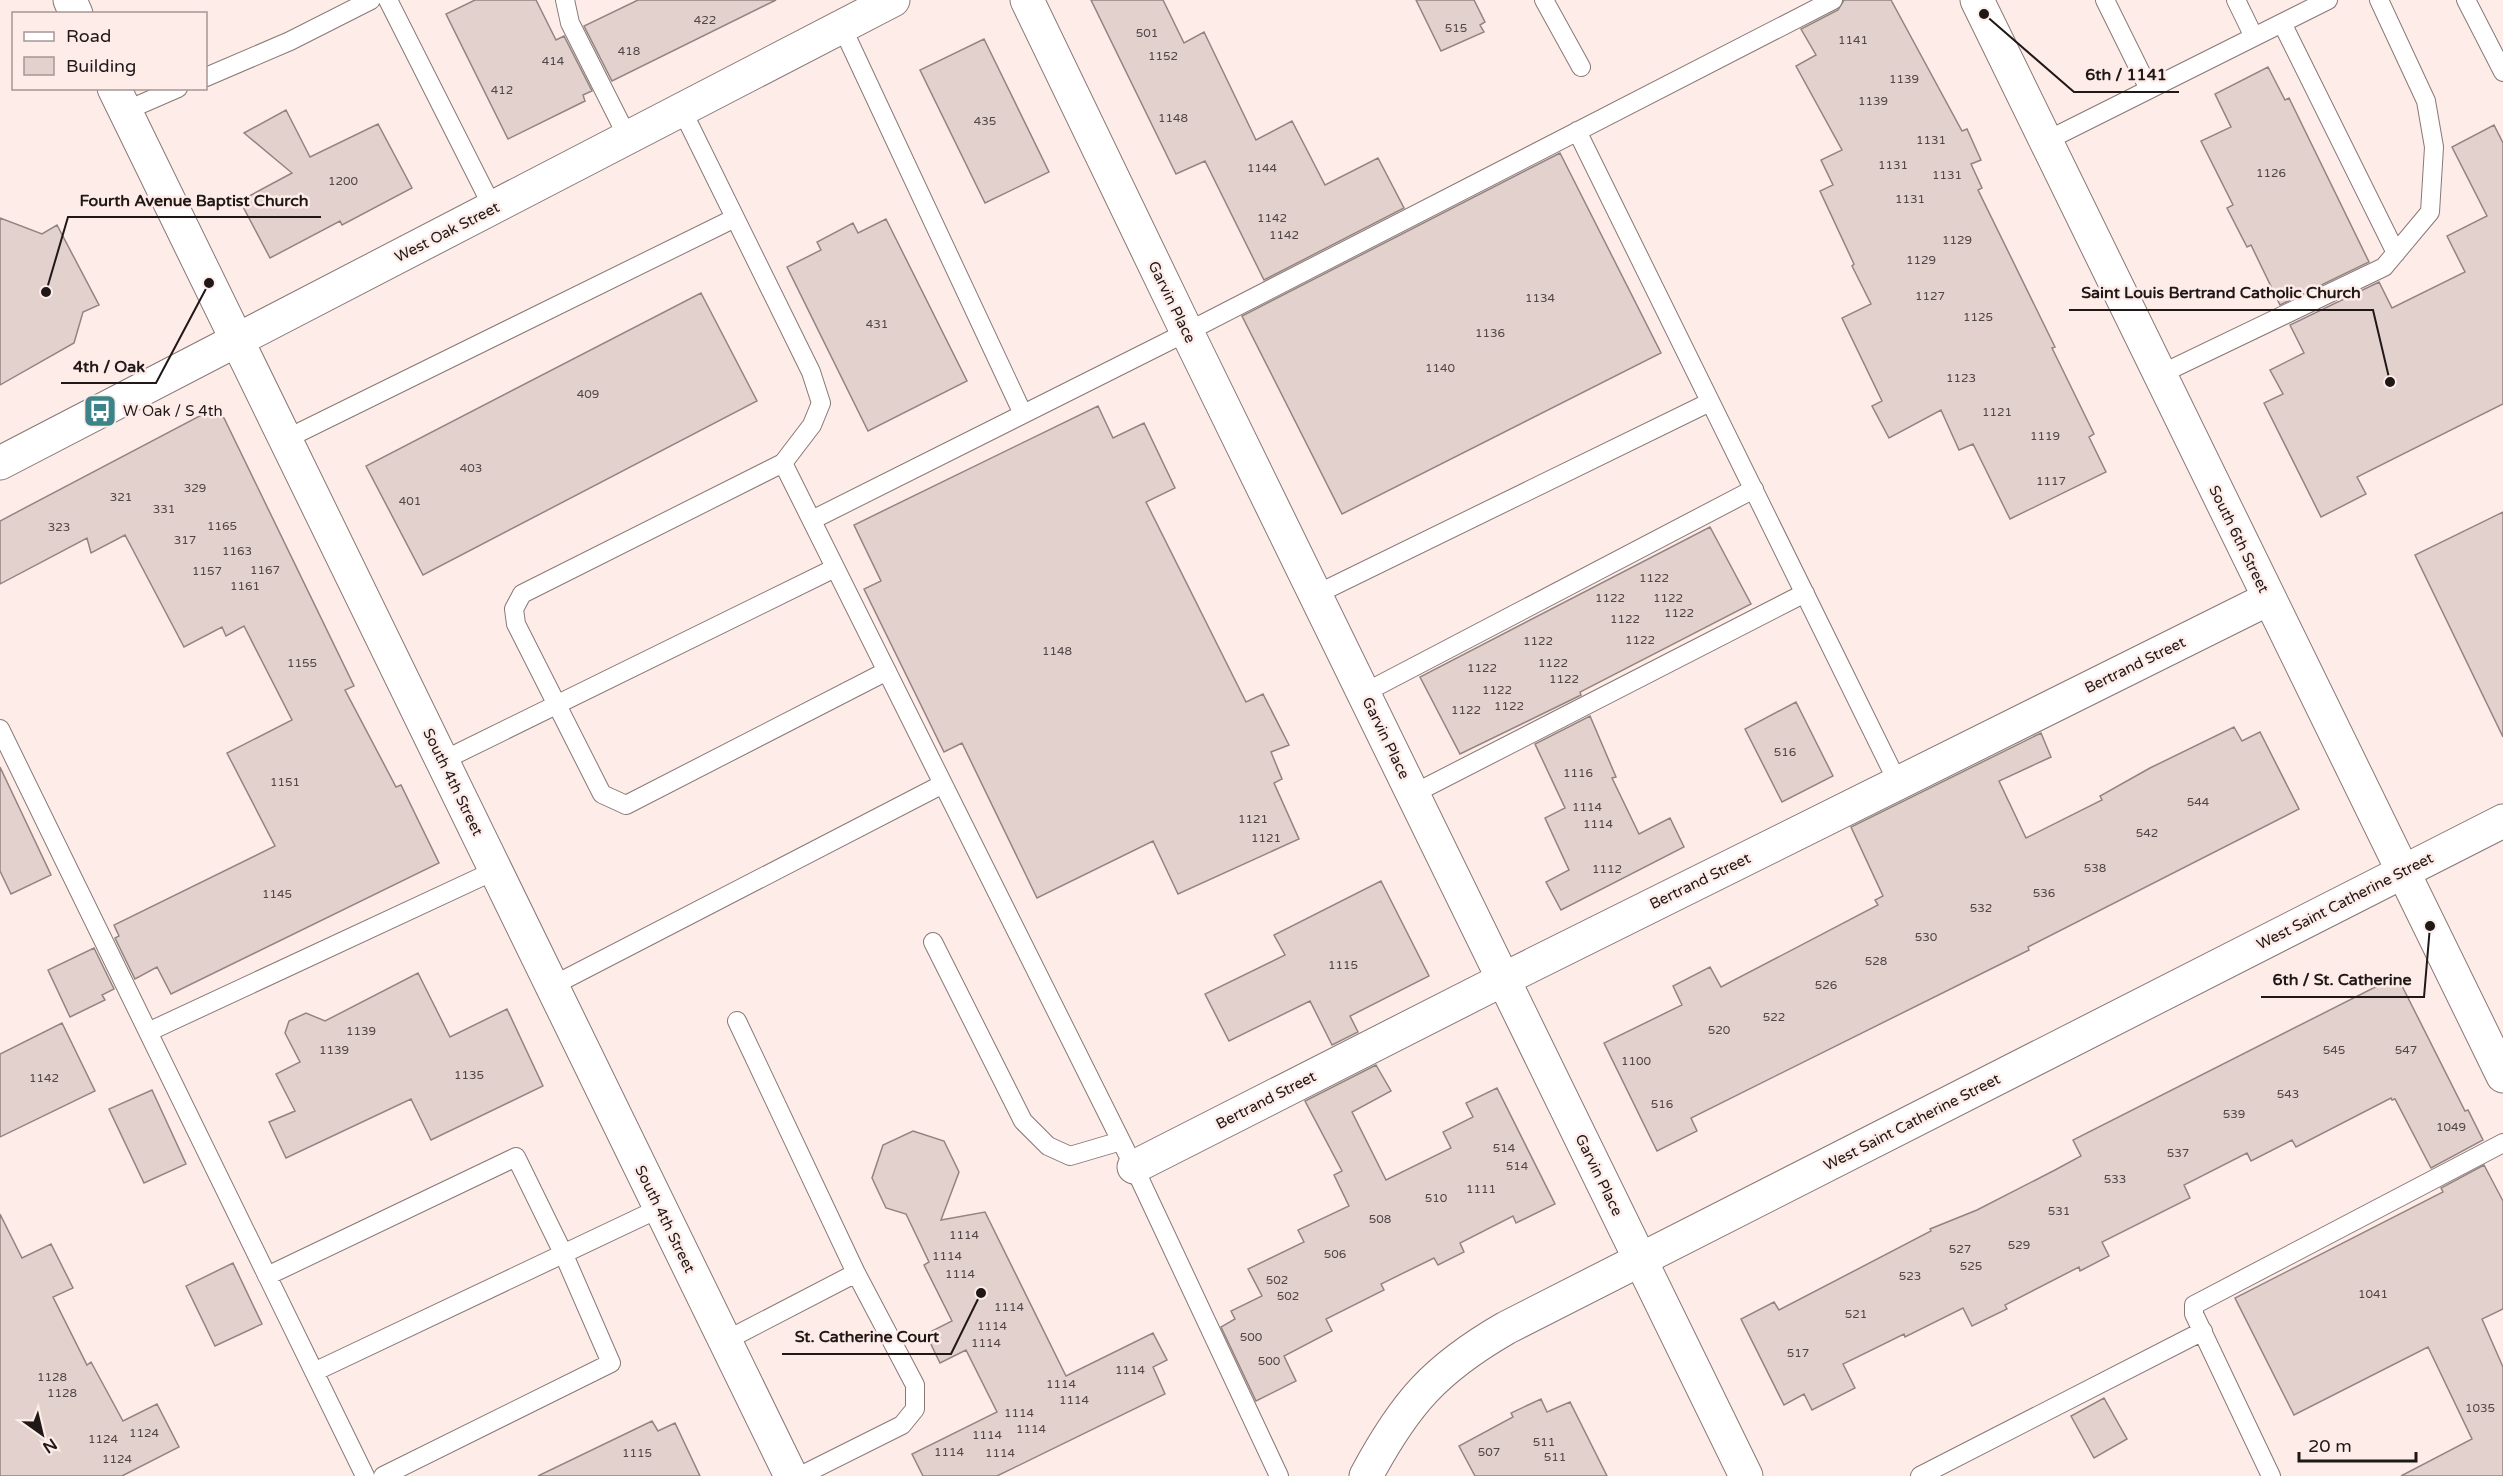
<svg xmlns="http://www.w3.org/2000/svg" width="2503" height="1476" font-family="'Varela Round',sans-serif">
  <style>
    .building { fill: #e3d1ce; stroke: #948481; stroke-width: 1.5 }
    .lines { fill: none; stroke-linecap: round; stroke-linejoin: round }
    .lane-casing { stroke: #887875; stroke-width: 20 }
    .street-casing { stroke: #887875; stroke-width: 35 }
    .secondary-casing { stroke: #887875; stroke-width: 35 }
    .lane { stroke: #fff; stroke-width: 18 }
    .street { stroke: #fff; stroke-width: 33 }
    .secondary { stroke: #fff; stroke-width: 33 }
    .labels { text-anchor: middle; stroke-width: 5; stroke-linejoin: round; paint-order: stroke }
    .number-label { font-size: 12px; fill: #504645 }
    .street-label { font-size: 15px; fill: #1f1817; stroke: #feece9 }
    .poi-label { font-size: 15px; fill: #1f1817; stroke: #feece9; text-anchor: start }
    .leader { fill: none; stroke: #1f1817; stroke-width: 2 }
    .callout-dot { fill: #1f1817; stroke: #feece9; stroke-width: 2 }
    .callout-label { font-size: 16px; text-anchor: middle; font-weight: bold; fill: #1f1817; stroke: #feece9; stroke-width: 5; stroke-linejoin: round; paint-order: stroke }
  </style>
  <rect width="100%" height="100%" fill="#feece9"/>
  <path class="building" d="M 475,0 L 536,0 L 556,40 L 564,36 L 592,91 L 583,95 L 585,101 L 508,139 L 446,14 Z
    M 638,0 L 776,0 L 612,81 L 584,26 Z
    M 1091,0 L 1163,0 L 1184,43 L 1204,32 L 1256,140 L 1292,121 L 1325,185 L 1378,158 L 1404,208 L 1264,280 L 1205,161 L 1176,174 Z
    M 1416,0 L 1474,0 L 1485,22 L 1480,25 L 1484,32 L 1441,51 Z
    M 1844,0 L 1891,0 L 1962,131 L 1967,129 L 1981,160 L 1971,164 L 1982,188 L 1978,190 L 2055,347 L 2052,348 L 2094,434 L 2089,437 L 2106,472 L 2010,519 L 1973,444 L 1959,450 L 1941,410 L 1889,438 L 1872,406 L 1882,401 L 1842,318 L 1871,304 L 1852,266 L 1854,264 L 1820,191 L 1833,185 L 1821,160 L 1842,150 L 1796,66 L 1816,55 L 1801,29 L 1838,10 Z
    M 984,39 L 1049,172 L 985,203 L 920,70 Z
    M 2268,67 L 2285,100 L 2289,98 L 2369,262 L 2280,305 L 2251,245 L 2247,247 L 2227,208 L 2233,205 L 2201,141 L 2231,127 L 2215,94 Z
    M 286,110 L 310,157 L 378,124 L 412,188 L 342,225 L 340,221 L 270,258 L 240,201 L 292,173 L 244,133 Z
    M 2494,125 L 2503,143 L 2503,404 L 2357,477 L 2366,494 L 2321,517 L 2264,403 L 2283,394 L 2270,370 L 2304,353 L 2290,325 L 2379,282 L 2392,308 L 2465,272 L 2447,236 L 2487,216 L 2452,147 Z
    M 1560,153 L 1661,353 L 1342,514 L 1242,316 Z
    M 0,218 L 42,234 L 57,225 L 99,305 L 83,312 L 74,343 L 0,385 Z
    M 886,219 L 967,381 L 868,431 L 787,267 L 821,250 L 817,242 L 853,223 L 858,233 Z
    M 701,293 L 757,401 L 423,575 L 366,466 Z
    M 1098,406 L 1113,438 L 1144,423 L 1175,488 L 1146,502 L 1246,702 L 1263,694 L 1289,745 L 1271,752 L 1282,779 L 1274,783 L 1299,839 L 1178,894 L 1153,841 L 1037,898 L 962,743 L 944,752 L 864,589 L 881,581 L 854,525 Z
    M 209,411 L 224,418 L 354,686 L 345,690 L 396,787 L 401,785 L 439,863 L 171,994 L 157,967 L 135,979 L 115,938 L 119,936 L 114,925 L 275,846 L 227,753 L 292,720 L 244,626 L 226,636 L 222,627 L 184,647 L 125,535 L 91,553 L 87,538 L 0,584 L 0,521 Z
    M 2503,512 L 2503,737 L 2415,555 Z
    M 1710,527 L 1751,604 L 1580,692 L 1581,695 L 1460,754 L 1420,677 Z
    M 1796,702 L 1833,776 L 1782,802 L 1745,729 Z
    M 1590,716 L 1616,777 L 1612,778 L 1639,834 L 1670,818 L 1684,847 L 1561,910 L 1546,882 L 1569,870 L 1545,818 L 1565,808 L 1535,744 Z
    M 2234,727 L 2242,741 L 2260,732 L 2299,809 L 2028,947 L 2029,950 L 1691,1118 L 1697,1131 L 1657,1151 L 1604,1043 L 1682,1005 L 1673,986 L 1710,967 L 1721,987 L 1878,905 L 1875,900 L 1883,896 L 1851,827 L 2041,733 L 2051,757 L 1999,781 L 2026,838 L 2102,800 L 2100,796 L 2150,768 Z
    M 0,767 L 51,875 L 11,894 L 0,871 Z
    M 1381,881 L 1429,976 L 1350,1016 L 1358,1032 L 1332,1045 L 1310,1001 L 1229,1041 L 1205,994 L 1285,955 L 1274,935 Z
    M 94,948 L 114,989 L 102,995 L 105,1000 L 70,1017 L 48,970 Z
    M 418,973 L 450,1037 L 507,1009 L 543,1086 L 431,1140 L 411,1099 L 286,1158 L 269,1122 L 295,1111 L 276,1074 L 300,1062 L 285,1033 L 289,1021 L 306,1013 L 325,1021 Z
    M 2397,976 L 2465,1111 L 2468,1110 L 2483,1140 L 2431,1168 L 2395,1099 L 2392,1100 L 2391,1098 L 2296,1147 L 2292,1140 L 2251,1161 L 2247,1153 L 2184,1185 L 2190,1198 L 2102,1242 L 2109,1256 L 2080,1271 L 2079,1267 L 2005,1305 L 2007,1309 L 1972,1326 L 1963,1308 L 1905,1337 L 1904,1334 L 1843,1364 L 1855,1388 L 1812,1410 L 1804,1394 L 1784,1405 L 1741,1319 L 1774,1302 L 1779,1310 L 1931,1231 L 1930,1229 L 1977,1210 L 2055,1170 L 2081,1156 L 2073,1140 Z
    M 62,1023 L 95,1091 L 0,1137 L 0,1054 Z
    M 1376,1065 L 1391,1091 L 1352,1112 L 1386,1180 L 1451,1148 L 1443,1132 L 1473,1117 L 1466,1103 L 1497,1088 L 1555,1204 L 1516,1223 L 1513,1216 L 1460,1243 L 1464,1252 L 1438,1265 L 1434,1258 L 1381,1284 L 1384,1290 L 1326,1319 L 1332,1331 L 1284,1356 L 1296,1381 L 1256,1401 L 1221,1327 L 1235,1319 L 1231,1311 L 1262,1296 L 1248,1269 L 1304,1242 L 1298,1230 L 1349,1206 L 1334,1175 L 1342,1171 L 1305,1101 Z
    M 152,1090 L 186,1164 L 144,1183 L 109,1109 Z
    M 913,1131 L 944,1141 L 959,1172 L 941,1220 L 985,1212 L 1066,1376 L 1153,1333 L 1167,1360 L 1153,1367 L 1165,1394 L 997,1476 L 923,1476 L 912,1454 L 997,1412 L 966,1350 L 940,1363 L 926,1334 L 952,1321 L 924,1265 L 929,1262 L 906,1214 L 886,1208 L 872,1178 L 883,1145 Z
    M 2484,1165 L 2503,1201 L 2503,1309 L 2482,1319 L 2503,1367 L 2503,1476 L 2401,1476 L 2472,1439 L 2428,1347 L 2294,1415 L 2235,1298 L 2443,1192 L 2441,1188 Z
    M 0,1214 L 22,1258 L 51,1244 L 73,1288 L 53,1297 L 87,1365 L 91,1362 L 123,1421 L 157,1404 L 179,1447 L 122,1476 L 0,1476 Z
    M 233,1263 L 262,1324 L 215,1346 L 186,1286 Z
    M 2104,1398 L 2127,1439 L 2094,1458 L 2071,1416 Z
    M 1541,1399 L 1547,1412 L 1570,1402 L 1607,1476 L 1475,1476 L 1459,1446 L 1513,1417 L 1511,1413 Z
    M 652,1421 L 658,1431 L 675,1423 L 700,1476 L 538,1476 Z"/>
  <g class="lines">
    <g class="lane-casing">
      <path id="lane" d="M 388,0 L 493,208
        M 565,0 L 570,23 L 628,138
        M 1544,0 L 1581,67
        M 2105,0 L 2149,89
        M 2236,0 L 2254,37
        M 2466,0 L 2503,72
        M 2282,23 L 2396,253
        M 842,27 L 1023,414
        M 206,77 L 290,41 L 371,0
        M 682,110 L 811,372 L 821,403 L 812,425 L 783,463 L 1134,1167 L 1279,1476
        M 125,111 L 178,88
        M 1577,131 L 1898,783
        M 2046,141 L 2328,0
        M 2159,375 L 2384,267 L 2430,212 L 2434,147 L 2426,101 L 2379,0
        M 286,439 L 735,218
        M 783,463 L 522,594 L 514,609 L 516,624 L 602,794 L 626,805 L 887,671
        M 812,520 L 1187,332 L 1833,0
        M 1315,595 L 1710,402
        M 1364,693 L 1754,489
        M 0,729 L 365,1476
        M 442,761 L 835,568
        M 1413,794 L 1805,593
        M 933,942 L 1023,1121 L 1048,1146 L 1070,1156 L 1121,1141
        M 552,986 L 943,784
        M 737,1021 L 856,1273 L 915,1385 L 915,1409 L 902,1425 L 800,1476
        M 148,1032 L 496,870
        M 267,1276 L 516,1157 L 564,1255 L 611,1363 L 383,1476
        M 725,1341 L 856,1273
        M 314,1372 L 660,1208
        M 1920,1476 L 2203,1331
        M 2271,1476 L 2194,1314 L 2194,1305 L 2503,1143"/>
    </g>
    <g class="street-casing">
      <path id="street" d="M 1027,0 L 1187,332 L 1746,1476
        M 1977,0 L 2503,1076
        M 1134,1167 L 1504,979 L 2268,599"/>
    </g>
    <g class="secondary-casing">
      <path id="secondary" d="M 70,0 L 76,14
        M 114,88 L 791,1476
        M 0,463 L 893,0
        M 1366,1476 C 1405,1403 1435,1369 1506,1328 L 2503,821"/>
    </g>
    <use href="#lane" class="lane"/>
    <use href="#street" class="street"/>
    <use href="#secondary" class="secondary"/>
  </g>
  <defs>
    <g id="bus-square" transform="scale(1.725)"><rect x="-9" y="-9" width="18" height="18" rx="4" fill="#3c8487" stroke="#feece9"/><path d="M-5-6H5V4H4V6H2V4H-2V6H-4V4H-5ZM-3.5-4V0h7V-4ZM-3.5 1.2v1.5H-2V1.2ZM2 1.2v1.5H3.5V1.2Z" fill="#fff"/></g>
  </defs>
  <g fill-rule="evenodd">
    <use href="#bus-square" x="100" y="411"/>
  </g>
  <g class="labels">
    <g class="number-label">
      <text x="705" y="24">422</text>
      <text x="1456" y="32">515</text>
      <text x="1147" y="37">501</text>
      <text x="1853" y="44">1141</text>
      <text x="629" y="55">418</text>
      <text x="1163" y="60">1152</text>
      <text x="553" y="65">414</text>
      <text x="1904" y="83">1139</text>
      <text x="502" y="94">412</text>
      <text x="1873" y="105">1139</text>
      <text x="1173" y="122">1148</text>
      <text x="985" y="125">435</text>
      <text x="1931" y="144">1131</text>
      <text x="1893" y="169">1131</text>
      <text x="1262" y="172">1144</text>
      <text x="2271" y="177">1126</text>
      <text x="1947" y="179">1131</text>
      <text x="343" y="185">1200</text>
      <text x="1910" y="203">1131</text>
      <text x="1272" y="222">1142</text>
      <text x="1284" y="239">1142</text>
      <text x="1957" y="244">1129</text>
      <text x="1921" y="264">1129</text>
      <text x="1930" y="300">1127</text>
      <text x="1540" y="302">1134</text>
      <text x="1978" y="321">1125</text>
      <text x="877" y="328">431</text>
      <text x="1490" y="337">1136</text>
      <text x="1440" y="372">1140</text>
      <text x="1961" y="382">1123</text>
      <text x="588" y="398">409</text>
      <text x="1997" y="416">1121</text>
      <text x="2045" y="440">1119</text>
      <text x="471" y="472">403</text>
      <text x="2051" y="485">1117</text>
      <text x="195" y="492">329</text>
      <text x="121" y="501">321</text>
      <text x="410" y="505">401</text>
      <text x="164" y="513">331</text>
      <text x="222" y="530">1165</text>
      <text x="59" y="531">323</text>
      <text x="185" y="544">317</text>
      <text x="237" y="555">1163</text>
      <text x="265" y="574">1167</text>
      <text x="207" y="575">1157</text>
      <text x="1654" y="582">1122</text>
      <text x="245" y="590">1161</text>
      <text x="1610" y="602">1122</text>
      <text x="1668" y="602">1122</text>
      <text x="1679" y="617">1122</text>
      <text x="1625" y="623">1122</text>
      <text x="1640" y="644">1122</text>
      <text x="1538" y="645">1122</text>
      <text x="1057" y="655">1148</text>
      <text x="302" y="667">1155</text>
      <text x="1553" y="667">1122</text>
      <text x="1482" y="672">1122</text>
      <text x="1564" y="683">1122</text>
      <text x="1497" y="694">1122</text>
      <text x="1509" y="710">1122</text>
      <text x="1466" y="714">1122</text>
      <text x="1785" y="756">516</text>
      <text x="1578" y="777">1116</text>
      <text x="285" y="786">1151</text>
      <text x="2198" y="806">544</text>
      <text x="1587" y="811">1114</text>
      <text x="1253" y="823">1121</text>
      <text x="1598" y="828">1114</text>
      <text x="2147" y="837">542</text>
      <text x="1266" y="842">1121</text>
      <text x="2095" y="872">538</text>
      <text x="1607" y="873">1112</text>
      <text x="2044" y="897">536</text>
      <text x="277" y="898">1145</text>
      <text x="1981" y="912">532</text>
      <text x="1926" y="941">530</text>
      <text x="1876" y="965">528</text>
      <text x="1343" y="969">1115</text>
      <text x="1826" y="989">526</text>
      <text x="1774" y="1021">522</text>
      <text x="1719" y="1034">520</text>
      <text x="361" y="1035">1139</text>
      <text x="334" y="1054">1139</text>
      <text x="2334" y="1054">545</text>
      <text x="2406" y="1054">547</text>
      <text x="1636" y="1065">1100</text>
      <text x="469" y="1079">1135</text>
      <text x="44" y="1082">1142</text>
      <text x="2288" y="1098">543</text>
      <text x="1662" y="1108">516</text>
      <text x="2234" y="1118">539</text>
      <text x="2451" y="1131">1049</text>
      <text x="1504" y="1152">514</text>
      <text x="2178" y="1157">537</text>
      <text x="1517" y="1170">514</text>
      <text x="2115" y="1183">533</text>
      <text x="1481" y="1193">1111</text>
      <text x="1436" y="1202">510</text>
      <text x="2059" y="1215">531</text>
      <text x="1380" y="1223">508</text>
      <text x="964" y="1239">1114</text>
      <text x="2019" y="1249">529</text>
      <text x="1960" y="1253">527</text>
      <text x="1335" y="1258">506</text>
      <text x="947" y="1260">1114</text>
      <text x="1971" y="1270">525</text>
      <text x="960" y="1278">1114</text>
      <text x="1910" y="1280">523</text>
      <text x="1277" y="1284">502</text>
      <text x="2373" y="1298">1041</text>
      <text x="1288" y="1300">502</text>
      <text x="1009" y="1311">1114</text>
      <text x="1856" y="1318">521</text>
      <text x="992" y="1330">1114</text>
      <text x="1251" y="1341">500</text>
      <text x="986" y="1347">1114</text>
      <text x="1798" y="1357">517</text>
      <text x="1269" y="1365">500</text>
      <text x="1130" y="1374">1114</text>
      <text x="52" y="1381">1128</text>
      <text x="1061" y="1388">1114</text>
      <text x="62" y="1397">1128</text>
      <text x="1074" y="1404">1114</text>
      <text x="2480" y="1412">1035</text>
      <text x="1019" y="1417">1114</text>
      <text x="1031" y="1433">1114</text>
      <text x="144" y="1437">1124</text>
      <text x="987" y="1439">1114</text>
      <text x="103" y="1443">1124</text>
      <text x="1544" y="1446">511</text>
      <text x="949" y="1456">1114</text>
      <text x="1489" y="1456">507</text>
      <text x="637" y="1457">1115</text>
      <text x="1000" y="1457">1114</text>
      <text x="1555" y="1461">511</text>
      <text x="117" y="1463">1124</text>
    </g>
    <g class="street-label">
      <text transform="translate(447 232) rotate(-27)" y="5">West Oak Street</text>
      <text transform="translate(1172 302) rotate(64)" y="5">Garvin Place</text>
      <text transform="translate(2239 539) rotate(64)" y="5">South 6th Street</text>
      <text transform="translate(2135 665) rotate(-26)" y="5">Bertrand Street</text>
      <text transform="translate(1386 738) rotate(64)" y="5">Garvin Place</text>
      <text transform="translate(453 782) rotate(64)" y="5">South 4th Street</text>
      <text transform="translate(1700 881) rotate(-26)" y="5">Bertrand Street</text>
      <text transform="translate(2345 901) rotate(-27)" y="5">West Saint Catherine Street</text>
      <text transform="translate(1266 1100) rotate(-27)" y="5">Bertrand Street</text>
      <text transform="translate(1912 1122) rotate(-27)" y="5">West Saint Catherine Street</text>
      <text transform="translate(1599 1175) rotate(64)" y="5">Garvin Place</text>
      <text transform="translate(665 1219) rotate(64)" y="5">South 4th Street</text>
    </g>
    <g class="poi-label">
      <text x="123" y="416">W Oak / S 4th</text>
    </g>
  </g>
  <path class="leader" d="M1984 14L2074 92H2179M46 292L68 217H321M2390 382L2373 310H2069M209 283L156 383H61M2430 926L2424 997H2261M981 1293L951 1354H782"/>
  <g class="callout-dot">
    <circle cx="1984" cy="14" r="6"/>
    <circle cx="46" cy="292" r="6"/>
    <circle cx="2390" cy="382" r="6"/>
    <circle cx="209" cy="283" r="6"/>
    <circle cx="2430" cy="926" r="6"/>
    <circle cx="981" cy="1293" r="6"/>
  </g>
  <g class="callout-label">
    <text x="2126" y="80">6th / 1141</text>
    <text x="194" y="206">Fourth Avenue Baptist Church</text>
    <text x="2221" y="298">Saint Louis Bertrand Catholic Church</text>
    <text x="109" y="372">4th / Oak</text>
    <text x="2342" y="985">6th / St. Catherine</text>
    <text x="867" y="1342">St. Catherine Court</text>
  </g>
  <rect x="12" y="12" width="195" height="78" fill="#feece9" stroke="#a59795" stroke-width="1.5"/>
  <rect x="24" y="32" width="30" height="9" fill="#ffffff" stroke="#a59795" stroke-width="1.5"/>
  <text x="66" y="42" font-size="18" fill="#1f1817">Road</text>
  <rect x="24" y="57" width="30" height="18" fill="#e3d1ce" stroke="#a59795" stroke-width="1.5"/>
  <text x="66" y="72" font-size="18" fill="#1f1817">Building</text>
  <g transform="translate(42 1434) rotate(146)" stroke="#feece9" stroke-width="4.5" paint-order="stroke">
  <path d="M0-4.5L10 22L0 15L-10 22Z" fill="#1f1817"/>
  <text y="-9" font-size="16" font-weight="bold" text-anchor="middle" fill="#1f1817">N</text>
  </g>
  <path d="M2299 1452v9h117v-9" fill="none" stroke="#1f1817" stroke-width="3"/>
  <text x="2308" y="1452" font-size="18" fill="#1f1817" stroke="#feece9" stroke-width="4.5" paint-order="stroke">20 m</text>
</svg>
